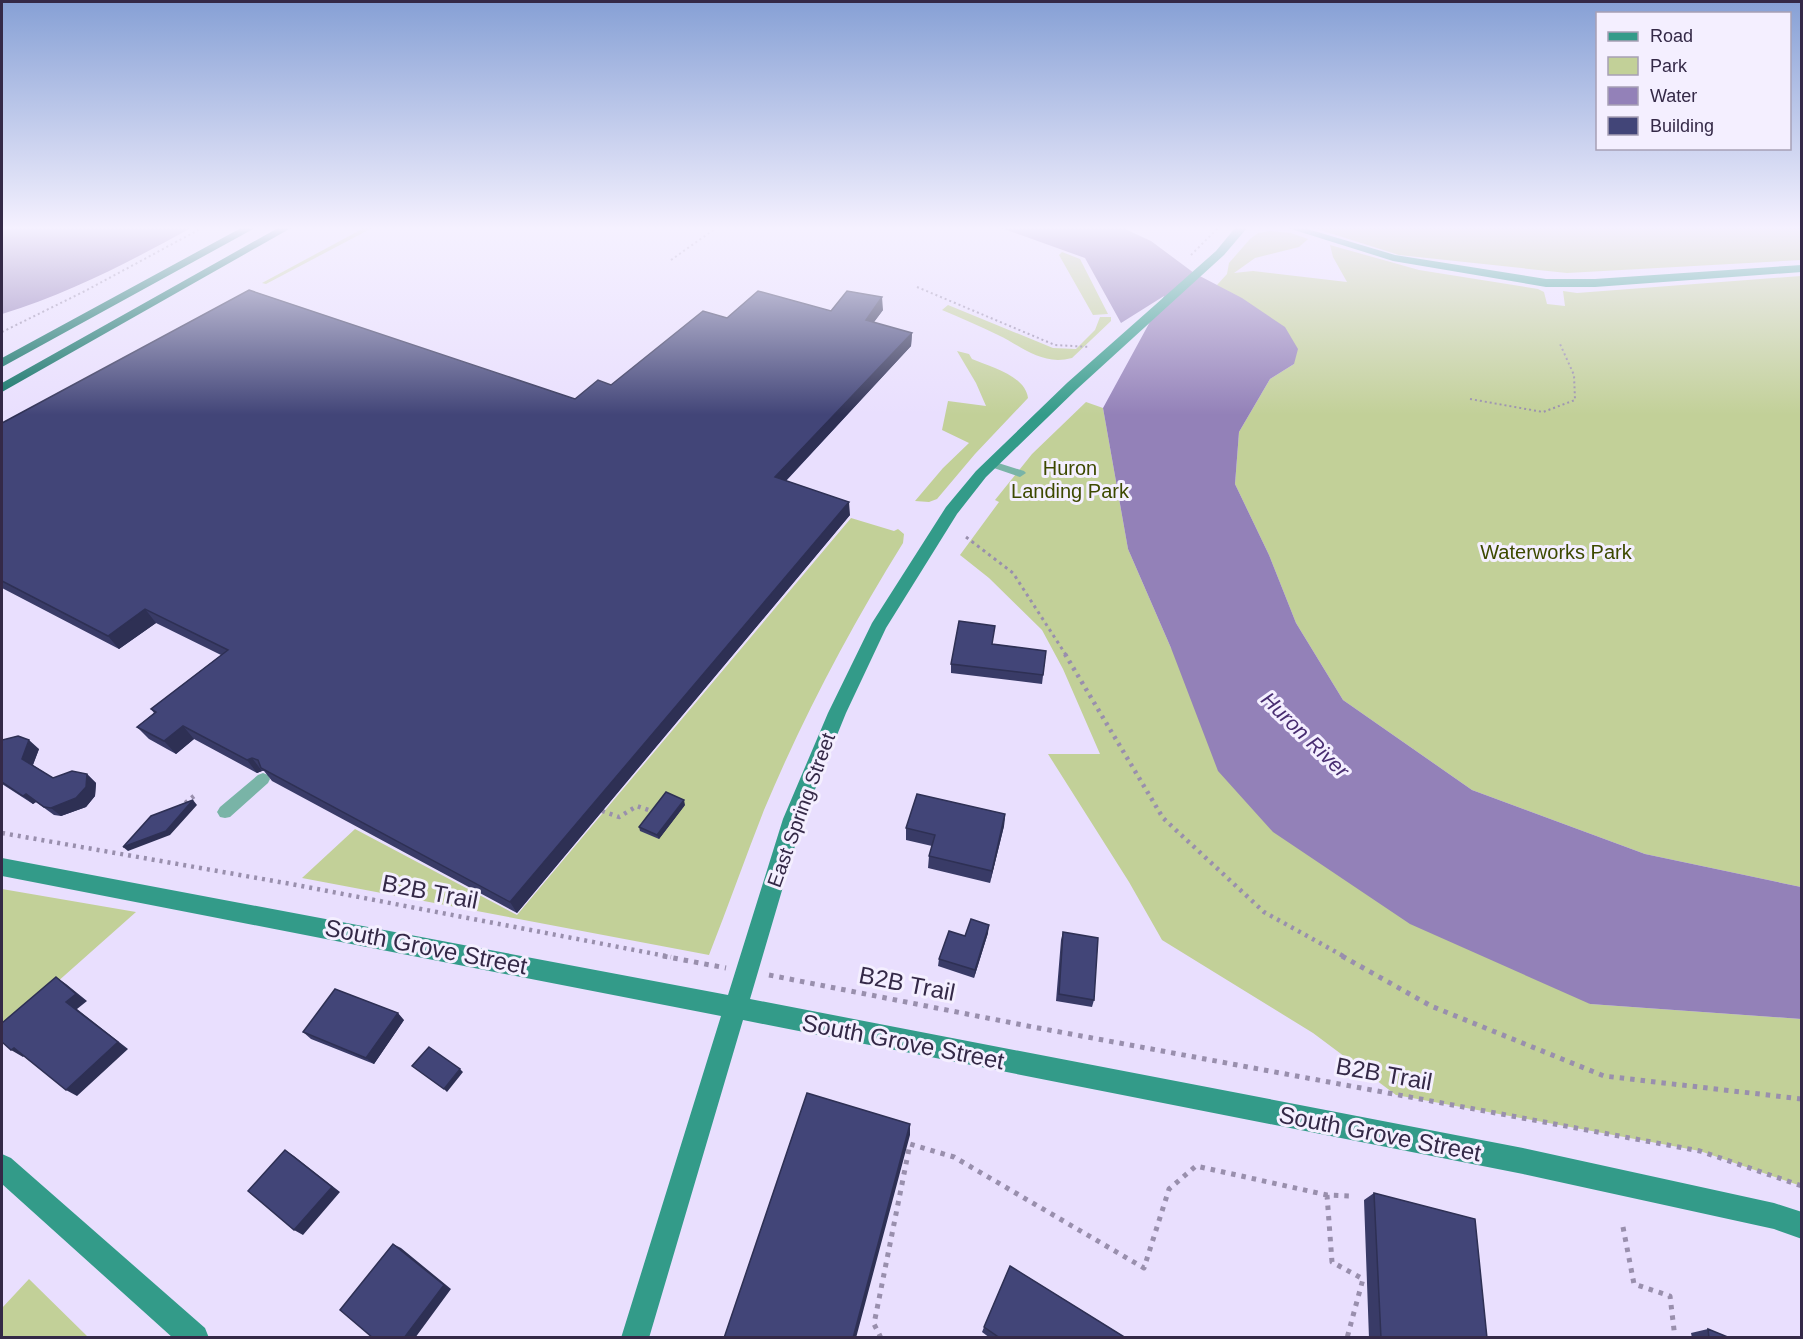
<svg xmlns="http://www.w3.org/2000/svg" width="1803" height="1339" font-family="Arial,sans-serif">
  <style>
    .green { fill: #c2d098 }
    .water { fill: #9381b8 }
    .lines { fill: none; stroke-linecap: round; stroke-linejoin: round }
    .path-far3 { stroke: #998fad; stroke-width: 2; stroke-dasharray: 2 3; stroke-linecap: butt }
    .path-far2 { stroke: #998fad; stroke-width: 3; stroke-dasharray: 3 4; stroke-linecap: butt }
    .path-far1 { stroke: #998fad; stroke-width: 4.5; stroke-dasharray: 3 5; stroke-linecap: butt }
    .path { stroke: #998fad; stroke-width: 5; stroke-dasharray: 4.5 6; stroke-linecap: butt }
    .lane { fill: #79b4a7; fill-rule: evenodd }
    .secondary { fill: #339b89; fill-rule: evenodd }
    .highway { fill: #096f61; fill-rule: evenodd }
    .wall { fill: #393b67 }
    .shaded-wall { fill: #2e3054 }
    .building { fill: #424578; stroke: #2e3054; stroke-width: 1.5 }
    .labels { text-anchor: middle; stroke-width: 6; stroke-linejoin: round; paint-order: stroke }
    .park-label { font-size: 20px; fill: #3d4900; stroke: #f4efff }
    .street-label { font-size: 20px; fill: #342947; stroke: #f4efff }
    .water-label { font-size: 21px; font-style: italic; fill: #482d71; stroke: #f4efff }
    .near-street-label { font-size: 24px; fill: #342947; stroke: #f4efff }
  </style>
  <rect width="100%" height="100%" fill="#e9dffe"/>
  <path class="green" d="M 364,228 L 372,228 L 266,284 L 262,283 Z
    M 1314,228 L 1801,228 L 1801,260 L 1567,273 L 1399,255 Z
    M 1270,231 L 1291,233 L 1308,239 L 1299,247 L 1255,258 L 1234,273 L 1253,271 L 1347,282 L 1333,257 L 1330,245 L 1419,270 L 1538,289 L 1544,292 L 1547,304 L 1565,306 L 1563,291 L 1577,293 L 1801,276 L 1801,887 L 1645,854 L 1472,790 L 1343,700 L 1296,623 L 1269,555 L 1235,484 L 1239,432 L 1270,379 L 1294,364 L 1217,285 L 1227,274 L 1229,263 L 1250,239 L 1258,233 Z
    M 1062,252 L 1080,259 L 1108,314 L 1093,315 L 1059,255 Z
    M 948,305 L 1053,348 L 1076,349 L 1095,330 L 1100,317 L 1111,317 L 1111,321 L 1072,358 C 1042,366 1023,347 998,335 C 980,326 961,318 942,310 Z
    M 957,351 L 969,354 L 972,359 C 990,367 1025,375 1028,398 L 975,454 L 937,499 L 929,502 L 915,501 L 943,468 L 969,443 L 942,430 L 948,401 L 986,406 L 976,383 Z
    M 1086,402 L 1103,408 L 1128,549 L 1171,648 L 1590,1004 L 1801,1019 L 1801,1186 L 1700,1151 L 1396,1095 L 1313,1033 L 1162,940 L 1129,882 L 1048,754 L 1100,754 L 1063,669 L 1042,630 L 989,578 L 960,555 L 999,502 L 995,500 L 1032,454 Z
    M 851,518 L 894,531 L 898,529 L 904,534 L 903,543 C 850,628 803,717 764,810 C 745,858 728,907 709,955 L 302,878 L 355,829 L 517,915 Z
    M 2,889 L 136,912 L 2,1031 Z
    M 29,1279 L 88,1337 L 2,1337 L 2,1308 Z"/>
  <path class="water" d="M 2,228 L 191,228 C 129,262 70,293 2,314 Z
    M 1001,228 L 1123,228 L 1151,241 L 1194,273 L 1242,298 L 1285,327 L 1298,349 L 1294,364 L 1270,379 L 1239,432 L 1235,484 L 1269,555 L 1296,623 L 1343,700 L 1472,790 L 1645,854 L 1801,887 L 1801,1019 L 1590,1004 L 1410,924 L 1273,832 L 1218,771 L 1171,648 L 1128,549 L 1103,408 L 1164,296 L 1121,323 L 1085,258 Z"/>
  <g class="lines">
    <path class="path-far3" d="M 1191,255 L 1218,228
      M 671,260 L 716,228
      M 917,287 L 1055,345 L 1090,347
      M 2,332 L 85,291 L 202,228
      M 1470,399 L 1543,412 L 1575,400 L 1574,375 L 1560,344"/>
    <path class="path-far2" d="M 966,537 L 1013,573 L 1066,655"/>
    <path class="path-far1" d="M 1065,654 L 1163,818 L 1264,912 L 1345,957
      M 179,808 L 194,796
      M 602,811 L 619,817 L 637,806 L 654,812
      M 2,833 L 291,884 L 671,957"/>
    <path class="path" d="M 663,956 L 726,968
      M 1342,956 L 1431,1006 L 1604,1076 L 1802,1099
      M 769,975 L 1033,1027 L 1700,1151 L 1802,1186
      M 1327,1195 L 1332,1262 L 1363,1279 L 1347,1338
      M 1623,1227 L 1634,1284 L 1670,1296 L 1675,1338
      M 881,1338 L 874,1324 L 910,1144 L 954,1157 L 1144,1268 L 1169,1189 L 1196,1166 L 1327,1195 L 1350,1196"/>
    <path class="lane" d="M 992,461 L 1024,471 L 1026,473 L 1020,477 L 988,466 L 988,462 Z
      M 263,773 L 268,775 L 270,779 L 268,783 L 230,817 L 225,818 L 220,817 L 217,812 L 220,807 L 258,775 Z"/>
    <path class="secondary" d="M 1235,228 L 1247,228 L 1224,255 L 1077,389 L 986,477 L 957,514 L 886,628 L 846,713 L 803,819 L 750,999 L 1523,1148 L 1774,1203 L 1802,1212 L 1802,1239 L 1774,1229 L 1523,1174 L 743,1020 L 649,1338 L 621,1338 L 721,1016 L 2,876 L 2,858 L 728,995 L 783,819 L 828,713 L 872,623 L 946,507 L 976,471 L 1067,383 L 1216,251 Z
      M 1288,228 L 1304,228 L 1395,255 L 1546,279 L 1595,279 L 1802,265 L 1802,272 L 1595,287 L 1546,287 L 1393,261 Z
      M 2,1154 L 11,1158 L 205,1328 L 209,1338 L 173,1338 L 2,1184 Z"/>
    <path class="highway" d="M 241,228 L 255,228 L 2,367 L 2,358 Z
      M 278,228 L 291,228 L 2,392 L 2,383 Z"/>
  </g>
  <path class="wall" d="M 883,310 L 873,323 L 912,333 L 911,346 L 786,481 L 850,515 L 517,913 L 272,781 L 264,771 L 262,771 L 257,773 L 194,739 L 176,754 L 149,739 L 137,727 L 154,713 L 151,709 L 221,655 L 156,623 L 119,649 L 2,588 L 2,423 L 575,399 L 611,385 L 727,318 L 831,311 Z
    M 993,644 L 1046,651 L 1042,684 L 951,673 L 951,664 Z
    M 2,740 L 39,749 L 33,765 L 53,778 L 87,774 L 96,783 L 95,796 L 86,807 L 61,816 L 54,815 L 36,802 L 33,804 L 2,784 Z
    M 685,805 L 659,839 L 640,831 L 639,827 Z
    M 1005,814 L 1004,826 L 990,883 L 928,868 L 929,856 L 932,846 L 906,840 L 906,828 Z
    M 1063,932 L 1094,1000 L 1092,1007 L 1056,1001 L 1061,940 Z
    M 988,933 L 974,978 L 938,966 L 939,959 L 965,936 Z
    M 404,1020 L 374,1064 L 311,1039 L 303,1032 Z
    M 1374,1193 L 1487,1338 L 1369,1338 L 1364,1200 Z
    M 1010,1266 L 1126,1338 L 990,1338 L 982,1332 Z
    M 1708,1329 L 1730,1338 L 1692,1338 L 1691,1333 Z"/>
  <path class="shaded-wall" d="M 882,297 L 883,310 L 866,333 L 866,320 Z
    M 912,333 L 911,346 L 777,490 L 775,477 Z
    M 849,502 L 850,515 L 517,913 L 510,902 Z
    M 145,609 L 156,623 L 119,649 L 108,636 Z
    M 183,726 L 194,739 L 176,754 L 164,741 Z
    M 29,740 L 39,749 L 32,767 L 22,759 Z
    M 252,758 L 262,771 L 257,773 L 247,760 Z
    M 87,774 L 96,783 L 95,796 L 86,807 L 61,816 L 51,808 Z
    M 26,794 L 36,802 L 33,804 L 23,796 Z
    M 193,800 L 197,805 L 170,835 L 128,851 L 123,847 Z
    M 684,800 L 685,805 L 659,839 L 657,835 Z
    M 1005,814 L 1004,826 L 990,883 L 992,871 Z
    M 989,925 L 988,933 L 974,978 L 975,970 Z
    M 56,977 L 66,984 L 87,1001 L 77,1009 L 128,1049 L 77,1096 L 66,1090 Z
    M 398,1013 L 404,1020 L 374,1064 L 366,1058 Z
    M 14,1048 L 26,1054 L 23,1057 L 11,1050 Z
    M 460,1069 L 463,1072 L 447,1092 L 444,1089 Z
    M 910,1124 L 910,1135 L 856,1338 L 853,1338 Z
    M 285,1150 L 294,1156 L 340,1192 L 303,1235 L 294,1230 Z
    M 393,1244 L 401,1248 L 451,1289 L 415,1338 L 404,1338 Z"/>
  <path class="building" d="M 249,290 L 575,399 L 598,380 L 611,385 L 703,311 L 727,318 L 758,291 L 831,311 L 847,291 L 882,297 L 866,320 L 912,333 L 775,477 L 849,502 L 510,902 L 261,768 L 258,760 L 252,758 L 247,760 L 183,726 L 164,741 L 137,727 L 156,712 L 151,709 L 228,650 L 145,609 L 108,636 L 2,581 L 2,423 Z
    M 959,621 L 995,626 L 992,644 L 1046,651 L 1043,675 L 951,664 Z
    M 18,736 L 29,740 L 22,759 L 53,778 L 72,771 L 87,774 L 86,787 L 76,798 L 51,808 L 44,807 L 26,794 L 23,796 L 2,782 L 2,740 Z
    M 666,792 L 684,800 L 657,835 L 639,827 Z
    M 917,794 L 1005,814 L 992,871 L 929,856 L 935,835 L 906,828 Z
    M 193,800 L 166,831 L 123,847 L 151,816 Z
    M 971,919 L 989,925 L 975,970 L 939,959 L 949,931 L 965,936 Z
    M 1063,932 L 1098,938 L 1094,1000 L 1059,994 Z
    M 56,977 L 76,994 L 66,1002 L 118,1042 L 66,1090 L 14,1048 L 11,1050 L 2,1042 L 2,1023 Z
    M 335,989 L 398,1013 L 366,1058 L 303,1032 Z
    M 429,1047 L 460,1069 L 444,1089 L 412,1066 Z
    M 807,1093 L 910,1124 L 853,1338 L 724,1338 Z
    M 285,1150 L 332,1187 L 294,1230 L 248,1191 Z
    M 1374,1193 L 1475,1219 L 1487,1338 L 1381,1338 Z
    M 393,1244 L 444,1285 L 404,1338 L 373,1338 L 340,1310 Z
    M 1010,1266 L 1126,1338 L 1000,1338 L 984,1327 Z
    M 1708,1329 L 1730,1338 L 1709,1338 Z"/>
  <linearGradient id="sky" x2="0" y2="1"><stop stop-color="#86a0d5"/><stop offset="0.55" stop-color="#f5f1ff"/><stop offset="1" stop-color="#f5f1ff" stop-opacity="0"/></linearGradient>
  <rect width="1803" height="415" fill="url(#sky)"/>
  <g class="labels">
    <g class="park-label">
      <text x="1070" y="475">Huron<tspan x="1070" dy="23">Landing Park</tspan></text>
      <text x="1556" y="559">Waterworks Park</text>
    </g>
    <g class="street-label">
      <text transform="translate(801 810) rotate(-70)" y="7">East Spring Street</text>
    </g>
    <g class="water-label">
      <text transform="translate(1305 735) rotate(44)" y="7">Huron River</text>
    </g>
    <g class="near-street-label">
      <text transform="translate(430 892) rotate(11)" y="8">B2B Trail</text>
      <text transform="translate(426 947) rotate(11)" y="8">South Grove Street</text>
      <text transform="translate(907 984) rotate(11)" y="8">B2B Trail</text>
      <text transform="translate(903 1042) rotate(11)" y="8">South Grove Street</text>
      <text transform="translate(1384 1074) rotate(10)" y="8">B2B Trail</text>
      <text transform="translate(1380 1134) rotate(11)" y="8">South Grove Street</text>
    </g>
  </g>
  <rect width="1803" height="1339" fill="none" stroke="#342947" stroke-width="6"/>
  <rect x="1596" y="12" width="195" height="138" fill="#f4efff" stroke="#a7a0b5" stroke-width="1.5"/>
  <rect x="1608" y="32" width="30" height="9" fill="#339b89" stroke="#a7a0b5" stroke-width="1.5"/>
  <text x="1650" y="42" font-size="18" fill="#342947">Road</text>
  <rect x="1608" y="57" width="30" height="18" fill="#c2d098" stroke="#a7a0b5" stroke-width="1.5"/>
  <text x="1650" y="72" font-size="18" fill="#342947">Park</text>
  <rect x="1608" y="87" width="30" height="18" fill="#9381b8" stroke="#a7a0b5" stroke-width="1.5"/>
  <text x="1650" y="102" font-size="18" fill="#342947">Water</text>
  <rect x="1608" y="117" width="30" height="18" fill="#424578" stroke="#a7a0b5" stroke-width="1.5"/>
  <text x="1650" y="132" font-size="18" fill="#342947">Building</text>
</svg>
